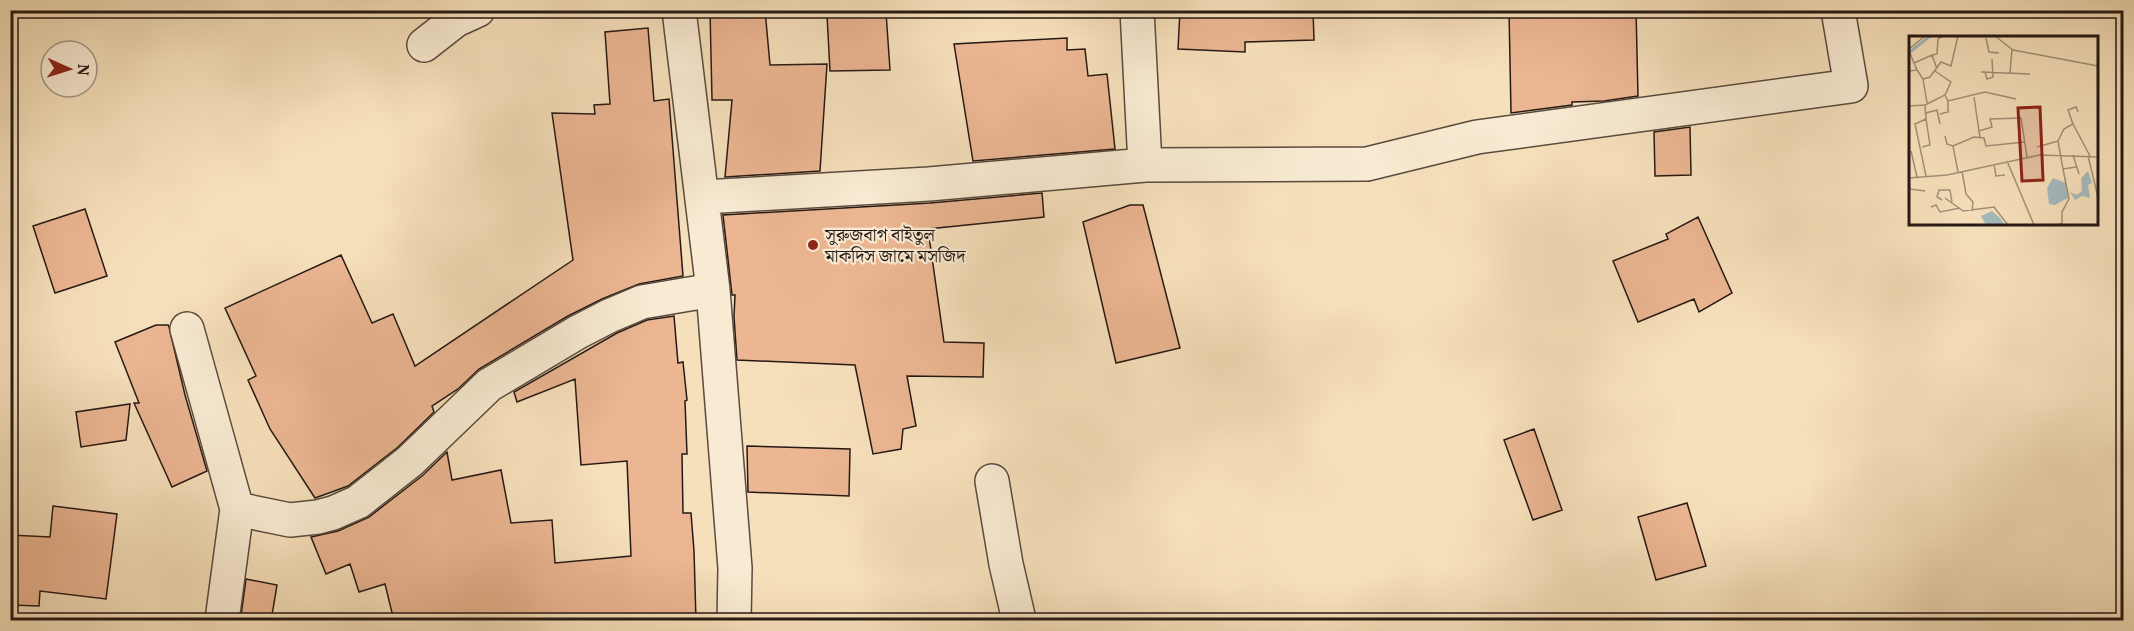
<svg xmlns="http://www.w3.org/2000/svg" width="2134" height="631" font-family="Vollkorn,'Noto Serif Bengali',serif">
  <style>
    .building { fill: #ecb693; stroke: #251914; stroke-width: 1.5 }
    .lines { fill: none; stroke-linecap: round; stroke-linejoin: round }
    .minor-casing { stroke: #594b3e; stroke-width: 36 }
    .minor { stroke: #f9ebd3; stroke-width: 33 }
    .poi-dot { fill: #8f2418; stroke: #f9ebd3; stroke-width: 2 }
    .labels { text-anchor: middle; stroke-width: 4.5; stroke-linejoin: round; paint-order: stroke }
    .poi-label { font-size: 18px; fill: #251914; stroke: #f9ebd3; text-anchor: start }
    .inset-river { fill: none; stroke: #a4babd; stroke-width: 3 }
    .inset-road { fill: none; stroke: #a29078; stroke-width: 1.5 }
    .view { fill: #8f2418; fill-opacity: 0.15; stroke: #8f2418; stroke-width: 3 }
    .inset-edge { fill: none; stroke: #251914; stroke-width: 3 }
  </style>
  <rect width="100%" height="100%" fill="#f6e0bb"/>
  <filter id="stains"><feTurbulence type="fractalNoise" baseFrequency=".00333" numOctaves="4"/><feColorMatrix values="0 0 0 0 .2 0 0 0 0 .09 0 0 0 0 .02 0 0 0 .5 -.17"/></filter>
  <radialGradient id="worn" r=".72"><stop offset=".6" stop-color="#630" stop-opacity="0"/><stop offset="1" stop-color="#630" stop-opacity=".3"/></radialGradient>
  <path class="building" d="M 710,10 L 765,10 L 770,65 L 827,64 L 820,171 L 725,177 L 732,100 L 712,100 Z
    M 1180,10 L 1313,10 L 1314,40 L 1245,42 L 1245,52 L 1178,49 Z
    M 1509,10 L 1636,10 L 1638,96 L 1604,101 L 1572,102 L 1572,105 L 1511,113 Z
    M 886,12 L 890,70 L 830,71 L 827,15 Z
    M 648,28 L 654,101 L 669,99 L 683,276 L 639,284 L 602,299 L 568,316 L 479,369 L 458,389 L 432,406 L 434,412 L 398,447 L 348,486 L 315,498 L 270,429 L 248,380 L 256,376 L 225,308 L 341,255 L 372,323 L 393,314 L 415,366 L 573,260 L 552,113 L 595,114 L 594,105 L 610,104 L 605,32 Z
    M 1067,38 L 1067,50 L 1085,49 L 1088,76 L 1107,74 L 1115,149 L 973,161 L 954,44 Z
    M 1690,127 L 1691,175 L 1655,176 L 1654,132 Z
    M 1042,193 L 1044,217 L 928,229 L 944,342 L 984,343 L 983,377 L 907,376 L 916,426 L 903,429 L 901,449 L 873,454 L 855,365 L 737,360 L 734,317 L 735,295 L 732,295 L 723,215 L 930,203 Z
    M 1130,205 L 1143,205 L 1180,348 L 1116,363 L 1083,222 Z
    M 85,209 L 107,276 L 55,293 L 33,226 Z
    M 1698,217 L 1732,293 L 1699,312 L 1694,299 L 1638,322 L 1613,261 L 1668,239 L 1666,234 Z
    M 674,316 L 678,363 L 683,362 L 687,400 L 685,401 L 687,454 L 682,454 L 683,513 L 691,513 L 694,551 L 696,621 L 394,621 L 385,584 L 359,592 L 350,564 L 326,574 L 311,537 L 338,531 L 369,517 L 422,476 L 447,452 L 452,480 L 501,470 L 511,523 L 552,520 L 555,563 L 631,556 L 627,461 L 581,465 L 575,379 L 517,402 L 514,392 L 617,333 L 647,320 Z
    M 156,325 L 168,325 L 169,327 L 185,395 L 207,471 L 172,487 L 134,403 L 139,403 L 115,342 Z
    M 130,404 L 126,440 L 81,447 L 76,412 Z
    M 1534,429 L 1562,510 L 1533,520 L 1504,440 Z
    M 747,446 L 850,449 L 849,496 L 748,492 Z
    M 1687,503 L 1706,566 L 1656,580 L 1638,517 Z
    M 53,506 L 117,514 L 106,599 L 40,591 L 39,606 L 10,605 L 10,535 L 50,537 Z
    M 246,579 L 277,585 L 271,621 L 241,616 Z"/>
  <g class="lines">
    <g class="minor-casing">
      <path id="minor" d="M 679,10 L 713,290 L 735,568 L 734,620
        M 1137,10 L 1145,165
        M 424,45 L 456,20 L 478,10
        M 703,197 L 929,184 L 1145,165 L 1367,164 L 1477,137 L 1851,86 L 1838,10
        M 187,329 L 237,509 L 222,620
        M 992,481 L 1006,564 L 1019,620
        M 237,509 L 290,520 L 318,517 L 333,513 L 358,502 L 410,461 L 489,385 L 578,332 L 609,316 L 642,302 L 713,290"/>
    </g>
    <use href="#minor" class="minor"/>
  </g>
  <circle class="poi-dot" cx="813" cy="245" r="6"/>
  <g class="labels">
    <g class="poi-label">
      <text x="825" y="241">সুরুজবাগ বাইতুল<tspan x="825" dy="21">মাকদিস জামে মসজিদ</tspan></text>
    </g>
  </g>
  <g transform="translate(1909 36)">
    <rect width="189" height="189" fill="#f6e0bb"/>
    <path d="M 179,135 L 183,147 L 179,149 L 181,162 L 173,160 L 166,164 L 161,156 L 168,159 L 173,155 L 172,142 ZM 144,142 L 157,147 L 159,162 L 146,169 L 140,168 L 138,152 ZM 83,175 L 91,182 L 96,189 L 77,189 L 72,180 Z" fill="#a4babd"/>
    <path class="inset-river" d="M 1,16 L 21,0"/>
    <path class="inset-road" d="M 86,0 L 104,14 L 189,30M 77,2 L 80,16 L 90,17M 0,13 L 16,0M 0,15 L 8,34 L 0,35M 5,27 L 23,19M 28,33 L 23,19 L 28,18 L 29,3 L 34,0M 8,34 L 14,43 L 18,67M 72,36 L 121,38M 76,36 L 78,43 L 84,41 L 83,23M 101,37 L 103,13M 14,43 L 21,41 L 32,26 L 42,30 L 49,0M 36,59 L 39,65 L 76,56 L 107,63M 65,61 L 70,95M 16,69 L 17,83 L 6,88 L 17,140M 0,70 L 16,69 L 36,59 L 42,46 L 26,35M 17,77 L 28,74 L 31,88M 31,78 L 39,76 L 39,65M 164,88 L 181,120M 36,100 L 38,108 L 44,110 L 65,101 L 75,102 L 77,110 L 116,106M 71,101 L 70,95 L 83,91 L 81,83 L 112,82 L 118,121M 44,110 L 49,136M 13,111 L 21,109 L 17,83M 128,111 L 149,105M 2,115 L 8,141M 164,119 L 170,138M 179,120 L 189,161M 98,125 L 125,189M 85,128 L 87,140 L 96,139M 167,131 L 154,133 L 149,105 L 155,93 L 164,88 L 159,74 L 167,71 L 169,76M 53,135 L 57,158 L 64,166 L 63,175M 0,142 L 38,139 L 131,119 L 189,121M 0,142 L 1,153 L 16,155M 36,162 L 54,175 L 85,171 L 99,189M 33,164 L 28,161 L 30,154 L 41,154 L 43,166M 22,171 L 27,169 L 31,176 L 51,172M 149,189 L 153,187 L 153,176 L 160,163 L 154,133"/>
    <path class="view" d="M 131,71 L 134,144 L 113,145 L 109,72 Z"/>
    <rect width="189" height="189" class="inset-edge"/>
  </g>
  <rect width="2134" height="631" fill="none" stroke="#f6e0bb" stroke-width="36"/>
  <rect x="12" y="12" width="2110" height="607" fill="none" stroke="#251914" stroke-width="3"/>
  <rect x="18" y="18" width="2098" height="595" fill="none" stroke="#251914" stroke-width="1.5"/>
  <g transform="translate(69 69) rotate(93)"><circle r="28" fill="#f9ebd3" stroke="#a49787" stroke-width="1.5"/>
  <path d="M0-4.5L10 22L0 15L-10 22Z" fill="#8f2418"/>
  <text y="-9" font-size="16" font-weight="bold" text-anchor="middle" fill="#251914">N</text>
  </g>
  <rect width="100%" height="100%" filter="url(#stains)"/>
  <rect width="100%" height="100%" fill="url(#worn)"/>
</svg>
